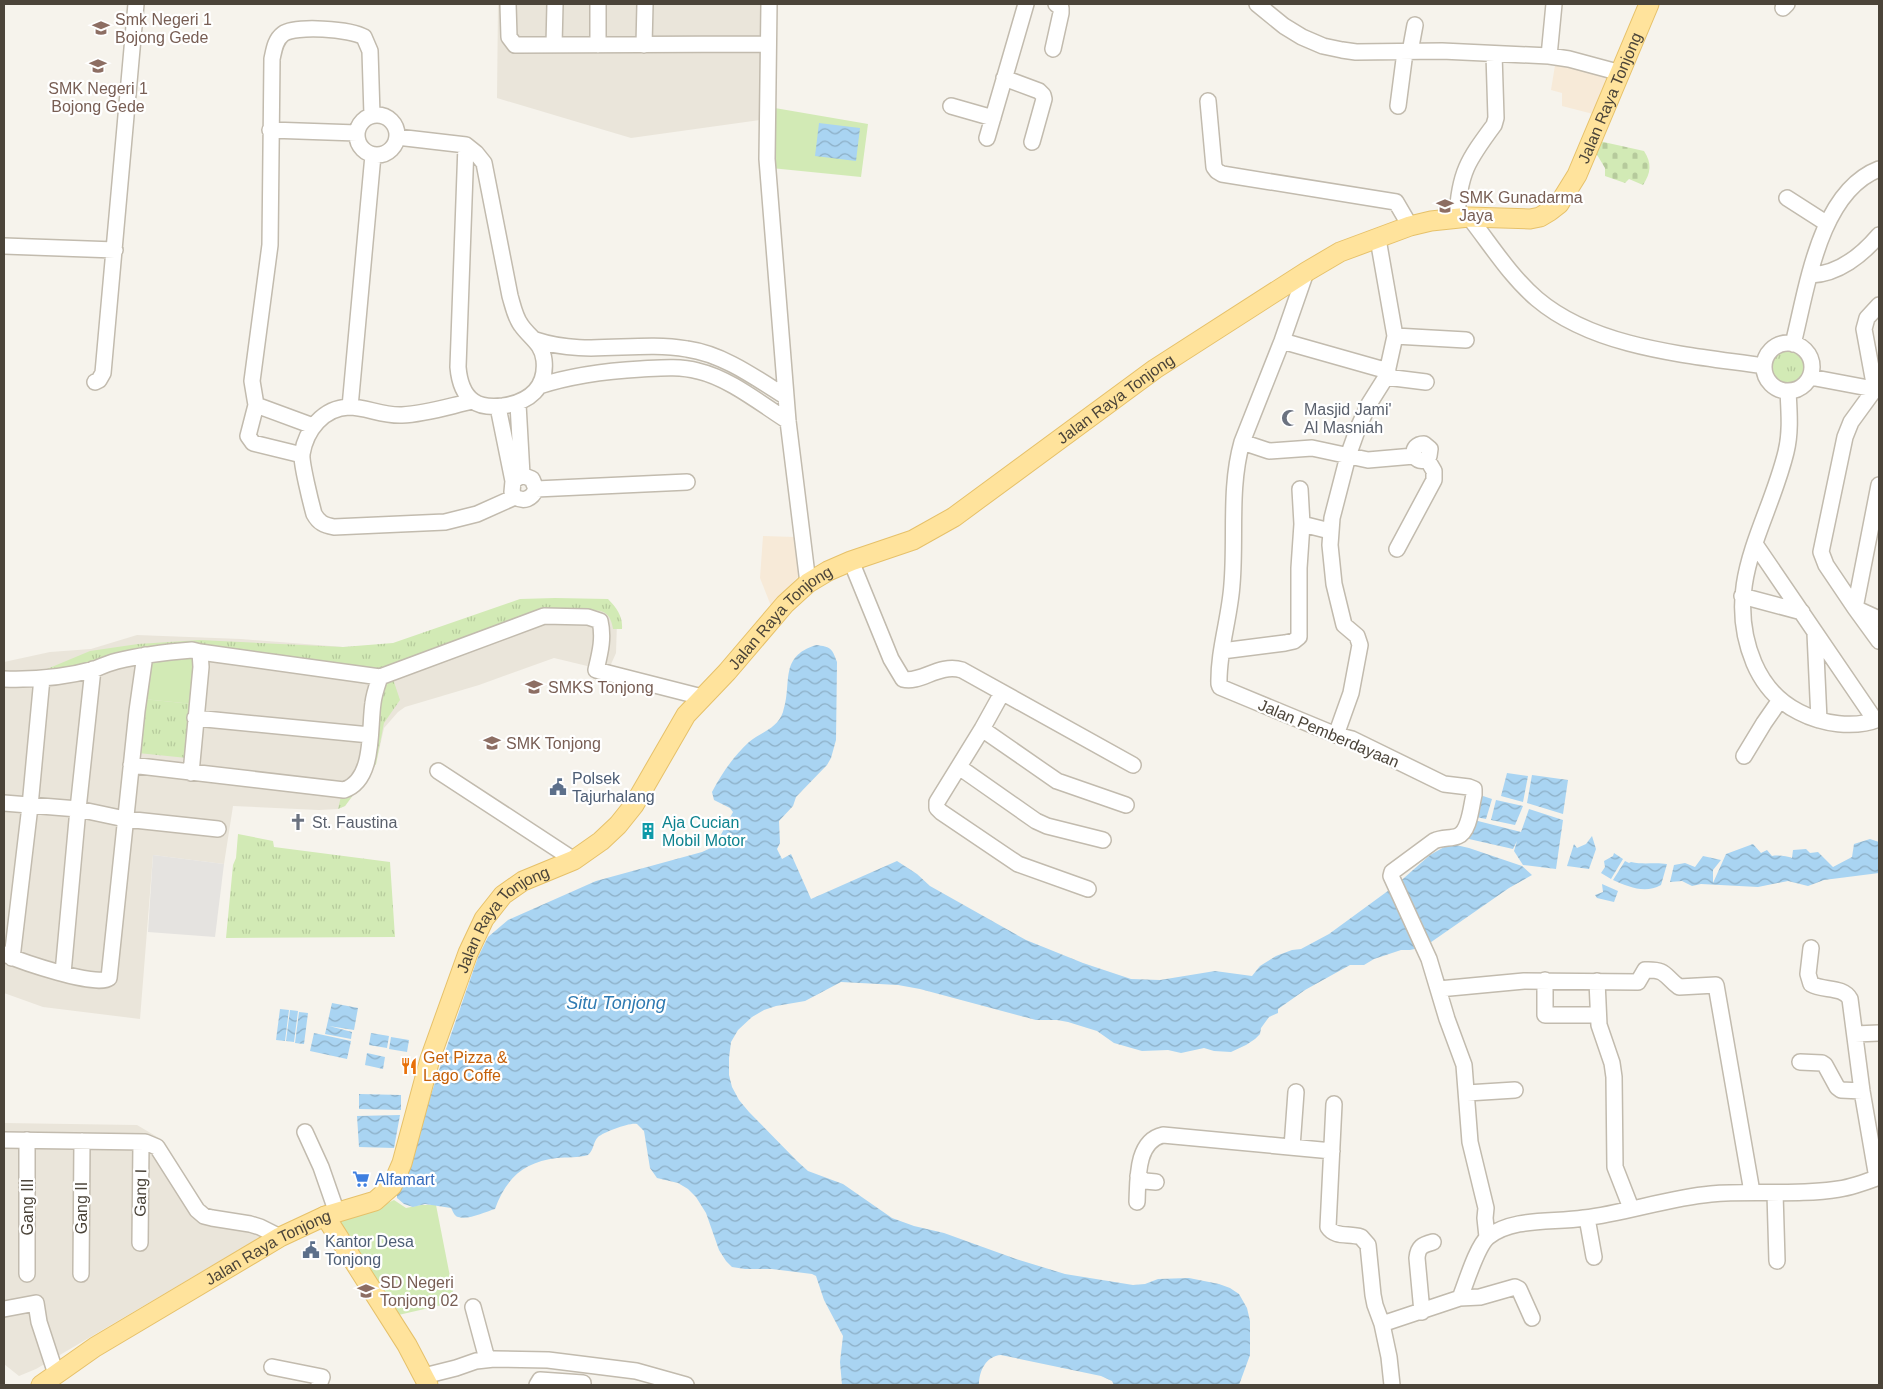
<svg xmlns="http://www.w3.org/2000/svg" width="1883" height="1389" font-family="Helvetica,sans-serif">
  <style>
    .residential { fill: #eae5da }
    .commercial { fill: #f7ead8 }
    .green { fill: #d2eab5 }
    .cemetery { fill: url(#cemetery-stones) }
    .park { fill: url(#park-tufts) }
    .parking { fill: #e5e3e0 }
    .water { fill: url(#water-waves) }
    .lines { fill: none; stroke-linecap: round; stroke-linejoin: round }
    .minor-casing { stroke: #c2bbae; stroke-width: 18 }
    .major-casing { stroke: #e6c16a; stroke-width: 21 }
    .minor { stroke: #fff; stroke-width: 15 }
    .major { stroke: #ffe39c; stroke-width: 19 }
    .labels { text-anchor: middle; stroke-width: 4.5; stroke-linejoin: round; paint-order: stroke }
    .education-label { font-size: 16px; fill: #785e54; stroke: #fff; text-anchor: start }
    .street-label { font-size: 16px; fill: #4b4439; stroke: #fff }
    .worship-label { font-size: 16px; fill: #5b616d; stroke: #fff; text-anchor: start }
    .service-label { font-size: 16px; fill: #4e5e75; stroke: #fff; text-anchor: start }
    .culture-label { font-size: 16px; fill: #0d838f; stroke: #fff; text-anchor: start }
    .food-label { font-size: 16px; fill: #c56008; stroke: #fff; text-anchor: start }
    .shop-label { font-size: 16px; fill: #366cbe; stroke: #fff; text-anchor: start }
    .water-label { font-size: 18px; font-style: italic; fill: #2e7ab2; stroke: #fff }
  </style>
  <defs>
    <pattern id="cemetery-stones" width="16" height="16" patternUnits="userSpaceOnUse" patternTransform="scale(1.25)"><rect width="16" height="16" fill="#d2eab5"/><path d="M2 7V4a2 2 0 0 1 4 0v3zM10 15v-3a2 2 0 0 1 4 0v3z" fill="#b6ca9c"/></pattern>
    <pattern id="park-tufts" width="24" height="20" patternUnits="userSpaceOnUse" patternTransform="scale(1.25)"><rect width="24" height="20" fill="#d2eab5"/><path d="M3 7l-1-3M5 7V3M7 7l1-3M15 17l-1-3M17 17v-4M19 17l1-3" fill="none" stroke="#b6ca9c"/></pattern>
    <pattern id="water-waves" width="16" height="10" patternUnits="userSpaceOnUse" patternTransform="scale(1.25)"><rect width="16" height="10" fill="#a9d4f2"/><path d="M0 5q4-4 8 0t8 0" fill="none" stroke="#8caec5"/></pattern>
  </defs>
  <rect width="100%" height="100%" fill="#f6f3ec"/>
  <path class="residential" d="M 498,4 L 760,4 L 760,120 L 631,138 L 497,98 Z
    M 549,604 L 603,608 L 617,622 L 616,653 L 608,671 L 554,658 L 479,685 L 405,707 L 398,712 L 384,728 L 376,764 L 345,806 L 338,809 L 319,810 L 233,806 L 224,864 L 153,855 L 140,1019 L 43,1007 L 4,993 L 4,662 L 50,652 L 91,649 L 137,635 L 241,639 L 343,647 L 367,646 L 389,664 Z
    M 4,1123 L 137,1125 L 159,1138 L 182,1180 L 211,1212 L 232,1213 L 264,1235 L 36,1369 L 19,1376 L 4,1364 Z"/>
  <path class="commercial" d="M 1556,59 L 1615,73 L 1597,115 L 1562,106 L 1562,93 L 1551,90 Z
    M 763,536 L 795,537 L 799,576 L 771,606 L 760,578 Z"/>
  <path class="green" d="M 769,107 L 868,124 L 861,177 L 771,168 Z
    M 185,658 L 197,659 L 193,704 L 143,699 L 148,659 Z
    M 394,1200 L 406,1208 L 421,1205 L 436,1205 L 455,1302 L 394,1316 L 335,1221 L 377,1208 Z"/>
  <path class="cemetery" d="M 1599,141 L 1644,151 C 1652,163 1651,173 1643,185 L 1629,179 L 1625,183 L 1605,176 L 1605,168 L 1596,153 Z"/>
  <path class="park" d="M1770 367a18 18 0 1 1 36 0a18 18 0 1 1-36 0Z
    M 555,598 L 608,599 C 617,608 623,617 622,629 L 613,629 C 610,605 593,610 573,611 L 373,670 L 264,659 L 119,655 L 97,659 L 88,667 L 35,674 L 90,651 L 138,644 L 200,640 L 343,647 L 393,643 L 520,599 Z
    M 392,676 L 400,700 L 384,723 L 376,764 L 345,806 L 338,809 L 342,792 L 359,783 L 382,681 Z
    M 143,699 L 193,704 L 187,758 L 138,753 Z
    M 238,834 L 273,841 L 274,847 L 390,862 L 395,937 L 226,938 L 233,865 L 236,858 Z"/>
  <path class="parking" d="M 153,855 L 224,864 L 215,937 L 148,932 Z"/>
  <path class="water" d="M 819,123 L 860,128 L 856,161 L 815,156 Z
    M 816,645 C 831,647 832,648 837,662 L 836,740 L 831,758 L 827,765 L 796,797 L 793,806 L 779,821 L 780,843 L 777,849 L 782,859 L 791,854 L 811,899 L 897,861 L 917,874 L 930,886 L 1026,940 L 1083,963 L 1131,979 L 1160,980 L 1215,971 L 1252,976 L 1260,966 L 1276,956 L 1292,950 L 1301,949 L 1329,934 L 1396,885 L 1430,855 L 1446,846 L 1456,845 L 1469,848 L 1522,866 L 1532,875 L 1509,888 L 1424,947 L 1410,950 L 1401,950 L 1374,959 L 1364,965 L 1350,965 L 1305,990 L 1278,1009 L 1278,1013 L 1269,1017 L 1261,1028 L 1260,1034 L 1255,1039 L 1246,1045 L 1231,1052 L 1214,1051 L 1204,1048 L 1181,1053 L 1168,1050 L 1142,1051 L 1114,1043 L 1097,1031 L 1068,1022 L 1057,1020 L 1036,1020 L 920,989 L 898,985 L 841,982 L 805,1001 L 776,1006 L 764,1010 L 752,1017 L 738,1030 L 731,1042 L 729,1058 L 729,1075 L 732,1087 L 739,1100 L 749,1112 L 797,1161 L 808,1171 L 843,1184 L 892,1218 L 914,1226 L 944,1233 L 1016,1259 L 1065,1274 L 1133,1285 L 1145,1284 L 1158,1279 L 1189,1278 L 1219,1284 L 1230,1288 L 1239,1294 L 1247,1308 L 1250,1321 L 1250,1355 L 1239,1385 L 1114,1385 L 1112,1381 L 1101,1376 L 1001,1355 C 986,1356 979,1371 979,1385 L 842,1385 L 840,1362 L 843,1336 L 824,1300 L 816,1276 L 812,1274 L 772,1269 L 745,1269 L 732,1267 L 726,1261 L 719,1250 L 706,1213 L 696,1197 L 688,1189 L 678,1183 L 657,1178 L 650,1168 L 644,1131 L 637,1124 C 630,1122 604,1132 598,1137 C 593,1142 594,1150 588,1155 C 578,1158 567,1157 557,1158 C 524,1162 506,1178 495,1209 C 485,1212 469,1220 458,1217 C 454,1216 453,1211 451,1208 L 425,1204 L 413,1207 L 404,1204 L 397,1198 L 397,1194 L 408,1172 L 422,1122 L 446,1049 L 478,957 L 488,937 L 508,920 L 596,881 L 702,852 L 715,846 L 733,812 L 730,808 L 714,800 L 712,792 C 722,773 733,757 749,742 C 761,732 777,729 783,712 C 793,683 778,657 816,645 Z
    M 1507,773 L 1528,776 L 1523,802 L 1501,796 Z
    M 1532,775 L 1568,780 L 1563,814 L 1527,803 Z
    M 1480,795 L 1492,799 L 1486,819 L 1471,816 Z
    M 1496,800 L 1523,806 L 1515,825 L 1491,820 Z
    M 1529,809 L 1563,820 L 1556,869 L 1523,865 L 1514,851 L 1517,841 L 1513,849 L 1469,839 L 1471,823 L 1478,821 L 1521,832 Z
    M 1592,836 L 1596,849 L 1589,869 L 1567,866 L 1574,844 L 1577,848 L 1586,844 Z
    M 1870,839 L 1879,842 L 1879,873 L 1824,880 L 1808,886 L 1788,881 L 1758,887 L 1701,884 L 1692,886 L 1682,881 L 1670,882 L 1674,865 L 1685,863 L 1695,867 L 1703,856 L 1721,860 L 1713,870 L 1713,883 L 1726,854 L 1753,844 L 1761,853 L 1767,850 L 1772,856 C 1778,855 1787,856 1792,858 L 1793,850 L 1806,849 L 1810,853 L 1818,852 L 1833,867 L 1852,857 L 1854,844 Z
    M 1614,853 L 1623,859 L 1611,879 L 1601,873 L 1605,867 L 1604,861 L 1613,856 Z
    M 1625,861 L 1629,863 L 1631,862 C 1645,865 1654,862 1667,864 L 1661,885 C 1645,894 1629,887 1613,880 Z
    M 1602,884 L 1618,891 L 1614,902 L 1597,898 L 1595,895 L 1603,892 Z
    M 332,1003 L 358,1008 L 354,1030 L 329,1026 L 352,1032 L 351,1039 L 325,1034 Z
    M 280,1009 L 289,1010 L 285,1041 L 276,1040 Z
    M 290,1010 L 298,1011 L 294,1042 L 286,1041 Z
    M 299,1012 L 308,1013 L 304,1044 L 295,1043 Z
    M 314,1033 L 351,1041 L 347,1059 L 310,1051 Z
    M 371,1033 L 389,1036 L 387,1048 L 369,1045 Z
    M 391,1037 L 409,1040 L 407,1052 L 389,1049 Z
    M 367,1053 L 385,1057 L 383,1069 L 365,1065 Z
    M 359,1094 L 401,1095 L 401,1110 L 359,1109 Z
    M 400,1115 L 394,1148 L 359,1147 L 357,1116 Z"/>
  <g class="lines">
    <g class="minor-casing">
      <path id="minor" d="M 508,4 L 509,37 L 515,45 L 768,44
        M 769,4 L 767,159 L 788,421 L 808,583
        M 1257,4 L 1284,26 L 1302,37 L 1323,46 L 1342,50 L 1356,52 L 1442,51 L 1549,56 L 1569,59 L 1621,73
        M 1783,8 L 1787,4
        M 554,45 L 555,4
        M 598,45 L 598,4
        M 644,45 L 645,4
        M 1053,49 L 1061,13 L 1061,8 L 1056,4
        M 1410,52 L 1415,25
        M 1549,56 L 1554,4
        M 1004,78 L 1039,91 L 1043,95 L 1044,99 L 1032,142
        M 1208,101 L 1214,167 L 1217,171 L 1222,174 L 1396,202 L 1410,226
        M 951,106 L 993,118
        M 1398,106 L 1405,52
        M357 135a20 20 0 1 1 40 0a20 20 0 1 1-40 0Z
        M 270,130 L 357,133
        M 397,137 L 466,145 L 476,153 L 484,163 L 510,296 C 513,306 515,317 521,325 C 530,338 542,343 544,360 C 547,388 529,402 503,406 C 494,407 481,407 473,401 C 462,393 459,379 458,367 L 466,145
        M 987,138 L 1026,4
        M 1787,198 L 1826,223
        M 1469,217 C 1491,245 1510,276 1537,299 C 1596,349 1690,355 1764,366
        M 1457,218 C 1459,173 1468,160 1494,125 L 1496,118 L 1494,54
        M 4,246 L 115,250
        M 1306,272 L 1282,341 L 1242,442 C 1229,488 1236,537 1232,584 C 1230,617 1218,651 1219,684 L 1220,687 L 1336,735 L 1352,739 L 1444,784 L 1469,787 L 1474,789 L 1474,795 C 1471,806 1470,831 1458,836 C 1451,839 1443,837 1434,841 L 1392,872 L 1391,876 L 1429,959 L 1447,1019 L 1464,1065 L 1470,1142 L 1486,1208 L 1485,1218 L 1487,1237
        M 1811,275 C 1838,274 1862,255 1879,235
        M 1879,305 L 1867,318 L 1864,329 L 1875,389 L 1851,422 L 1845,437 L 1821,552 L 1826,565 L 1855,608 L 1879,619
        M 1395,336 L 1466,340
        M 536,340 C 587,357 636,340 687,349 C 723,354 756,378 786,397
        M 1282,341 L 1388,371
        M1764 367a24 24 0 1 1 48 0a24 24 0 1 1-48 0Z
        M 1793,344 C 1807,289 1819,192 1879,169
        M 1386,377 L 1426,382
        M 1810,377 L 1879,390
        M 95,382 L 99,380 L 103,373 L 136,4
        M 539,386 C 573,375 605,371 641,369 C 660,368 679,366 698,371 C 729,378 761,404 788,421
        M 1788,391 C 1789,411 1791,432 1786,452 C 1768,526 1721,584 1754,663 C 1763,684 1777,701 1799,712 C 1822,724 1854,729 1879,719
        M 473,401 C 450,406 425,414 402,415 C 383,416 366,407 349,407 C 323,408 306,430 302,454 C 301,463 311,503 314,514 C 319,523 324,525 334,527 L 445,522 L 477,514 L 515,497 C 524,502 532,499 536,489 L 532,479 L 522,475 L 513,481 L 512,492 L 515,497
        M 518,404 L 522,475
        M 256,405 L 313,426
        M 350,407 L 373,155
        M 498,407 L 513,481
        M 1242,442 L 1269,451 L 1312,448 L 1368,460 L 1414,456 C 1419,462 1424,462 1429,456 L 1430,449 L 1424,444 C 1417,444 1413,448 1414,456
        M 302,455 L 253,443 L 248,436 L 256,405 L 252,381 L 270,245 L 272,59 C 274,50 275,40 283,34 C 295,25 351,29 364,37 L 370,51 L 372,115
        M 1879,485 L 1855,608 L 1879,641
        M 536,489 L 687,482
        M 1302,524 L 1330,531
        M 1755,544 L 1875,720
        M 1397,549 L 1434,480 L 1434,471 L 1427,459
        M 851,561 L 891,659 L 903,679 C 920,684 939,663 962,670 L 1133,765
        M 1742,596 L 1802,612
        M 1815,633 L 1819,720
        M 1222,651 L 1285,643 L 1294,641 L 1299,637 L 1299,568 L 1302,524 L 1300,489
        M 200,652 L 380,677
        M 4,679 C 34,680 66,677 95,669 C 102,666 109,663 117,661 C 141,655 167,652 192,650 L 200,652 L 201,667 L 191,773
        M 1002,693 L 982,729 L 937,802 L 937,808 L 941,812 L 1018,864 L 1088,889
        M 195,718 L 370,735
        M 982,729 L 1057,781 L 1126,805
        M 1336,735 L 1351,693 L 1360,645 L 1357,636 L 1344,625 L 1334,584 L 1330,545 L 1332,518 L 1348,456 L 1358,428 L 1369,404 L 1386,377 L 1395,336 L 1378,239
        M 1744,756 L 1764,723 L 1780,700
        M 131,765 L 344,790 C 375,780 369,729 373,703 C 374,694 377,686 380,677 L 544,616 L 588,617 L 600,621 C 604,638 600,653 596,670 L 702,697
        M 959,767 L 1036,821 L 1047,826 L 1103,840
        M 438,771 L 574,860
        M 4,803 L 78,809 L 125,819 L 218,829
        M 1811,948 L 1808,974 L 1811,984 C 1823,991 1843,986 1850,999 L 1862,1091 L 1877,1178
        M 4,954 C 20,961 97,988 109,978 L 137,711 L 145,655
        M 12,958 L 30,806 L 42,678
        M 63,973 L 78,809 L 93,669
        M 1545,980 L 1545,1015 L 1598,1015
        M 1597,981 L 1599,1025 L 1612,1063 L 1614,1077 L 1615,1167 L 1631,1208
        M 1439,989 L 1524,981 L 1638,982 L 1645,970 C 1667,969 1664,976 1679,987 L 1716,985 L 1752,1192
        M 1855,1034 L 1879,1033
        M 1800,1062 L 1822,1063 L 1825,1065 L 1837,1087 L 1841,1090 L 1862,1091
        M 1467,1093 L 1515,1090
        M 1334,1104 L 1328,1227 C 1335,1238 1349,1233 1361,1237 L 1368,1245 L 1373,1295 L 1375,1305 L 1382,1324 L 1389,1357 L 1392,1385
        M 305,1132 L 321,1167 L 337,1213
        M 4,1140 L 145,1142 L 157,1147 L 197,1210 L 204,1216 L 212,1218 L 250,1224 L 260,1227 L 280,1237
        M 27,1140 L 27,1274
        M 1292,1147 L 1296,1092
        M 1138,1176 L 1145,1181 L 1156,1182
        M 1775,1193 L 1777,1261
        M 1137,1202 C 1138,1179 1136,1141 1163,1135 L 1332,1151
        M 1587,1218 L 1594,1257
        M 140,1243 L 141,1143
        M 81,1274 L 82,1141
        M 1460,1298 L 1480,1297 L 1515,1287 L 1519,1289 L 1532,1318
        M 473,1307 L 487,1359
        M 4,1309 L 36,1303 L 39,1322 L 56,1374
        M 1422,1312 L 1417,1258 C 1418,1247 1422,1245 1433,1242
        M 1382,1324 L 1460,1298 C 1466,1283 1477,1246 1488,1237 C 1513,1217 1554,1223 1584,1218 C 1626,1213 1668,1198 1711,1194 C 1754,1190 1797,1196 1839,1189 C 1853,1187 1866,1182 1879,1177
        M 272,1367 L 322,1377 L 319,1385
        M 424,1376 L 456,1368 L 476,1361 L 494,1359 L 548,1360 L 636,1371 L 686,1385
        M 537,1385 L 540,1380 L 583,1383"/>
    </g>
    <g class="major-casing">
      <g id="major">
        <path d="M 325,1216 L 407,1345 L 428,1385"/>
        <path id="s1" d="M 41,1385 L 95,1347 L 280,1237 L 325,1216 L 375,1201 L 392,1186 L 402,1163 L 430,1059 L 468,953 L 484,919 L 503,895 L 523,881 L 574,860 L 601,841 L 618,825 L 634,805 L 686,715 L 727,672 L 785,604 L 808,583 L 828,571 L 851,561 L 913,540 L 954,517 L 1155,369 L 1306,272 L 1340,252 L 1410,226 L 1431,221 L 1469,217 L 1530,219 L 1540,217 L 1550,211 L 1559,204 L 1577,175 L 1649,4"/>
      </g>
    </g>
    <use href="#minor" class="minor"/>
    <use href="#major" class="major"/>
  </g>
  <defs>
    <g id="school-bare" transform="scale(1.35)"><path d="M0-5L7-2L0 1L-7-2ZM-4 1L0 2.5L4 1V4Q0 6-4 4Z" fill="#8d6e63" stroke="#fff" stroke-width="2.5" paint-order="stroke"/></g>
    <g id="mosque-bare" transform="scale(1.35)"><path d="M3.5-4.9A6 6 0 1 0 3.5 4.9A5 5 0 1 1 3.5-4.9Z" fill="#6b7280" stroke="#fff" stroke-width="2.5" paint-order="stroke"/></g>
    <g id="civic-bare" transform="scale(1.35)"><path d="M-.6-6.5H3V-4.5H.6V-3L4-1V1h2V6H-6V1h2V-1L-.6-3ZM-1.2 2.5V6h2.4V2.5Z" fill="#5c6f8a" stroke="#fff" stroke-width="2.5" paint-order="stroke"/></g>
    <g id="church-bare" transform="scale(1.35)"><path d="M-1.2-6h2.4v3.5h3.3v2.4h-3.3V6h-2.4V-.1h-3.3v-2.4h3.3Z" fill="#6b7280" stroke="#fff" stroke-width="2.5" paint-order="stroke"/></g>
    <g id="building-bare" transform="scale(1.35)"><path d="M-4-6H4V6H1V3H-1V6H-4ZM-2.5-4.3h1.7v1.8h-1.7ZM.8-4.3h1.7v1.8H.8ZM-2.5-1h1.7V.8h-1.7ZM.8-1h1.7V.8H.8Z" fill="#0f9aa8" stroke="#fff" stroke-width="2.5" paint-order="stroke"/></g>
    <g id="restaurant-bare" transform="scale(1.35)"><path d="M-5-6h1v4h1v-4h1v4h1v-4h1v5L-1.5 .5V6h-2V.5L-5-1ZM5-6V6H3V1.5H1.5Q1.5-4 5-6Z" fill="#e8710a" stroke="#fff" stroke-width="2.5" paint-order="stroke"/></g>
    <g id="supermarket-bare" transform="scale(1.35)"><path d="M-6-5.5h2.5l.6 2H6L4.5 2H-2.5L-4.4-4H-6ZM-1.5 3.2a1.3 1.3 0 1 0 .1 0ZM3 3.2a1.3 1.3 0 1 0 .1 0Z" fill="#3f7fe0" stroke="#fff" stroke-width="2.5" paint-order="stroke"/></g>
  </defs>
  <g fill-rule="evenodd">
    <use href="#school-bare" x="101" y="28"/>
    <use href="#school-bare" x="98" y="66"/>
    <use href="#school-bare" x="1445" y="206"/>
    <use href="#mosque-bare" x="1290" y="418"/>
    <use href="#school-bare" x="534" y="687"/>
    <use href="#school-bare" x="492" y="743"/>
    <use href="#civic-bare" x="558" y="787"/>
    <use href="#church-bare" x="298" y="822"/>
    <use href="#building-bare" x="648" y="831"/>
    <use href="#restaurant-bare" x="409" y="1066"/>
    <use href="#supermarket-bare" x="361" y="1179"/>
    <use href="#civic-bare" x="311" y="1250"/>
    <use href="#school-bare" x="366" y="1291"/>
  </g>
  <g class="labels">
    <g class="education-label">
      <text x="115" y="25">Smk Negeri 1<tspan x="115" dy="18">Bojong Gede</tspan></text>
      <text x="98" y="94" text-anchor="middle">SMK Negeri 1<tspan x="98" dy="18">Bojong Gede</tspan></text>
      <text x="1459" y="203">SMK Gunadarma<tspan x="1459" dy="18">Jaya</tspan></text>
      <text x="548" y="693">SMKS Tonjong</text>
      <text x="506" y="749">SMK Tonjong</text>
      <text x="380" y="1288">SD Negeri<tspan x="380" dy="18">Tonjong 02</tspan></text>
    </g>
    <g class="street-label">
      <text dy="6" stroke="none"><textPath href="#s1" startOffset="2141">Jalan Raya Tonjong</textPath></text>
      <text dy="6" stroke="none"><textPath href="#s1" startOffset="1526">Jalan Raya Tonjong</textPath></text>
      <text dy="6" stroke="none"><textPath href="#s1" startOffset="1121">Jalan Raya Tonjong</textPath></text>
      <text transform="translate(1329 733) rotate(23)" y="6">Jalan Pemberdayaan</text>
      <text dy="6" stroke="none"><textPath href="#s1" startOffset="701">Jalan Raya Tonjong</textPath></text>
      <text transform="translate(140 1193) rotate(-89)" y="6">Gang I</text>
      <text transform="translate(27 1207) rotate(-90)" y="6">Gang III</text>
      <text transform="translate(81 1208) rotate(-90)" y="6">Gang II</text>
      <text dy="6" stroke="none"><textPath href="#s1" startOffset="266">Jalan Raya Tonjong</textPath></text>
    </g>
    <g class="worship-label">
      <text x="1304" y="415">Masjid Jami'<tspan x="1304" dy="18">Al Masniah</tspan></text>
      <text x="312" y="828">St. Faustina</text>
    </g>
    <g class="service-label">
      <text x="572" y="784">Polsek<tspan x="572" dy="18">Tajurhalang</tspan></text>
      <text x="325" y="1247">Kantor Desa<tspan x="325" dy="18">Tonjong</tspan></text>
    </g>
    <g class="culture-label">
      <text x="662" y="828">Aja Cucian<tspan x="662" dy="18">Mobil Motor</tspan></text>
    </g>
    <g class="food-label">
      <text x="423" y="1063">Get Pizza &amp;<tspan x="423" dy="18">Lago Coffe</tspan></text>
    </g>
    <g class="shop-label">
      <text x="375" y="1185">Alfamart</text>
    </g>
    <g class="water-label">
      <text x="616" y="1009">Situ Tonjong</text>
    </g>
  </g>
  <rect width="1883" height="1389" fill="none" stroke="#4b4439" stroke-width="10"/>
</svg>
